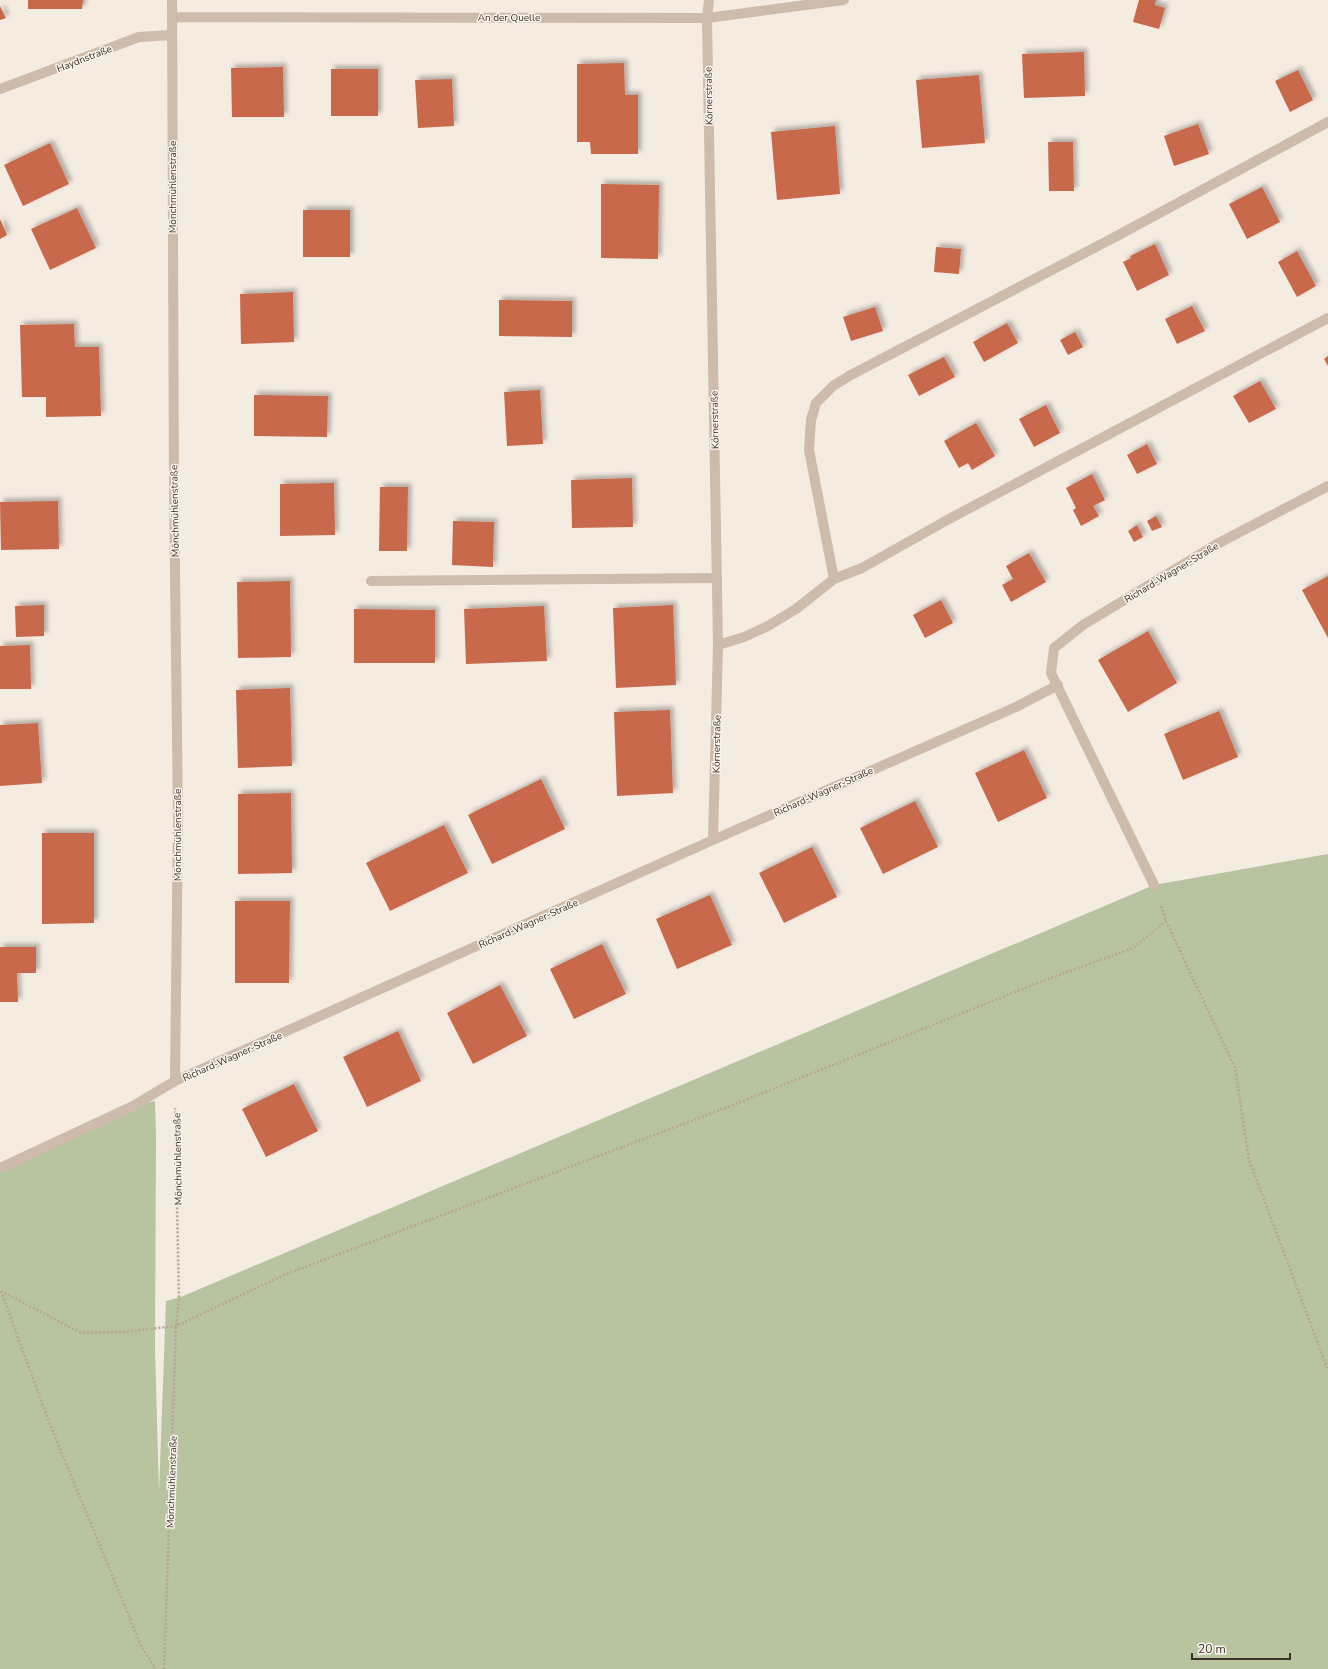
<svg xmlns="http://www.w3.org/2000/svg" width="1328" height="1669" font-family="'Nunito Sans',sans-serif">
  <style>
    .green { fill: #b8c4a0 }
    .building { fill: #c8694b; filter: url(#shadow) }
    .lines { fill: none; stroke-linecap: round; stroke-linejoin: round }
    .path { stroke: #b9a596; stroke-width: 2.5; stroke-dasharray: 2 2; stroke-linecap: butt }
    .service { stroke: #cdbbac; stroke-width: 10 }
    .minor { stroke: #cdbbac; stroke-width: 10 }
    .labels { text-anchor: middle; stroke-width: 3; stroke-linejoin: round; paint-order: stroke }
    .street-label { font-size: 10px; fill: #3b302b; stroke: #fbf5ee }
  </style>
  <defs>
    <filter id="shadow"><feDropShadow dx="3.5" dy="-3.5" stdDeviation="2" flood-color="#0004"/></filter>
  </defs>
  <rect width="100%" height="100%" fill="#f4ebe1"/>
  <path class="green" d="M 1328,854 L 1328,1669 L 0,1669 L 0,1168 L 133,1106 L 155,1101 L 156,1136 L 155,1348 L 159,1492 L 166,1301 L 183,1296 L 1154,885 Z"/>
  <path class="building" d="M 28,0 L 83,0 L 82,9 L 28,9 Z
    M 1139,0 L 1156,0 L 1155,5 L 1165,8 L 1159,29 L 1133,22 Z
    M 0,6 L 6,18 L 0,20 Z
    M 1084,52 L 1085,96 L 1024,98 L 1022,54 Z
    M 624,63 L 625,95 L 638,95 L 638,154 L 591,154 L 590,142 L 577,142 L 577,64 Z
    M 283,67 L 284,117 L 232,117 L 231,68 Z
    M 331,69 L 378,69 L 378,116 L 331,116 Z
    M 1298,70 L 1313,100 L 1290,112 L 1275,81 Z
    M 979,75 L 985,143 L 922,148 L 916,80 Z
    M 452,79 L 454,126 L 418,128 L 415,80 Z
    M 1198,124 L 1209,154 L 1174,166 L 1164,136 Z
    M 835,126 L 840,194 L 777,200 L 771,132 Z
    M 1048,142 L 1073,142 L 1074,191 L 1049,191 Z
    M 50,143 L 69,184 L 23,206 L 4,165 Z
    M 601,184 L 659,185 L 658,259 L 601,258 Z
    M 1262,187 L 1280,222 L 1247,239 L 1229,204 Z
    M 77,208 L 96,248 L 50,270 L 31,229 Z
    M 303,210 L 350,210 L 350,257 L 303,257 Z
    M 0,219 L 7,235 L 0,239 Z
    M 1155,244 L 1169,275 L 1137,291 L 1123,262 L 1131,258 L 1130,256 Z
    M 936,247 L 961,249 L 959,274 L 934,272 Z
    M 1297,251 L 1316,286 L 1297,297 L 1278,262 Z
    M 293,292 L 294,342 L 241,344 L 240,294 Z
    M 499,300 L 572,301 L 572,337 L 499,336 Z
    M 1192,306 L 1205,331 L 1177,344 L 1165,319 Z
    M 875,307 L 883,331 L 851,341 L 843,317 Z
    M 1007,323 L 1018,343 L 984,362 L 973,342 Z
    M 74,324 L 75,347 L 99,347 L 101,416 L 46,417 L 46,397 L 22,397 L 20,325 Z
    M 1075,332 L 1083,347 L 1068,355 L 1060,340 Z
    M 1328,356 L 1328,366 L 1324,359 Z
    M 944,357 L 955,377 L 919,396 L 908,375 Z
    M 1260,381 L 1276,409 L 1249,423 L 1233,396 Z
    M 540,390 L 543,444 L 507,446 L 504,392 Z
    M 254,395 L 328,396 L 327,437 L 254,436 Z
    M 1046,405 L 1060,433 L 1034,447 L 1019,419 Z
    M 976,423 L 995,456 L 972,470 L 968,463 L 959,468 L 944,441 Z
    M 1147,444 L 1157,464 L 1137,474 L 1127,455 Z
    M 1092,474 L 1105,500 L 1093,506 L 1099,516 L 1081,526 L 1073,510 L 1076,508 L 1066,488 Z
    M 632,478 L 633,527 L 572,528 L 571,480 Z
    M 334,483 L 335,535 L 280,536 L 280,484 Z
    M 380,487 L 408,487 L 407,551 L 379,551 Z
    M 58,501 L 59,549 L 1,550 L 0,502 Z
    M 1156,516 L 1162,527 L 1152,531 L 1147,521 Z
    M 453,521 L 494,522 L 493,567 L 452,565 Z
    M 1137,525 L 1143,537 L 1134,542 L 1128,531 Z
    M 1029,553 L 1046,582 L 1011,602 L 1002,585 L 1013,579 L 1006,566 Z
    M 1328,576 L 1328,638 L 1302,590 Z
    M 290,581 L 291,657 L 238,658 L 237,582 Z
    M 941,600 L 953,623 L 925,638 L 913,615 Z
    M 44,605 L 44,636 L 16,637 L 15,606 Z
    M 673,605 L 676,685 L 616,688 L 613,608 Z
    M 544,606 L 547,661 L 466,664 L 464,609 Z
    M 354,609 L 435,610 L 435,663 L 354,663 Z
    M 1148,631 L 1177,683 L 1128,712 L 1098,660 Z
    M 30,645 L 31,689 L 0,689 L 0,646 Z
    M 290,688 L 292,766 L 238,768 L 236,690 Z
    M 670,710 L 673,793 L 617,796 L 614,712 Z
    M 1219,711 L 1238,757 L 1183,780 L 1164,734 Z
    M 38,723 L 42,783 L 0,786 L 0,725 Z
    M 1024,750 L 1047,798 L 998,822 L 975,773 Z
    M 541,779 L 565,829 L 492,864 L 468,815 Z
    M 291,793 L 292,873 L 238,874 L 238,794 Z
    M 915,801 L 938,847 L 883,874 L 860,828 Z
    M 444,825 L 468,873 L 390,911 L 366,863 Z
    M 42,833 L 94,833 L 94,923 L 42,924 Z
    M 812,847 L 837,897 L 784,923 L 759,873 Z
    M 710,895 L 732,945 L 677,969 L 656,919 Z
    M 235,901 L 290,901 L 289,983 L 235,983 Z
    M 602,944 L 626,994 L 574,1019 L 550,969 Z
    M 0,947 L 36,947 L 36,973 L 17,973 L 18,1002 L 0,1002 Z
    M 500,985 L 527,1036 L 473,1064 L 447,1013 Z
    M 398,1031 L 421,1081 L 367,1107 L 343,1057 Z
    M 294,1084 L 318,1131 L 266,1157 L 242,1109 Z"/>
  <g class="lines">
    <path class="path" d="M 1161,906 L 1166,921 L 1235,1068 L 1249,1160 L 1328,1370
      M 1,1291 L 81,1333 L 123,1332 L 176,1326 L 284,1275 L 728,1107 L 1040,982 L 1133,948 L 1166,921
      M 1,1291 L 49,1422 L 142,1648 L 156,1669
      M 164,1669 L 176,1326 L 179,1300 L 175,1108"/>
    <path class="service" d="M 834,579 L 809,450 L 811,420 L 816,403 L 833,386 L 849,376 L 1115,237 L 1328,122
      M 371,581 L 717,578
      M 718,645 L 744,637 L 768,626 L 796,609 L 834,579 L 862,568 L 949,519 L 1328,318"/>
    <path class="minor" d="M 172,0 L 174,489 L 178,818 L 175,1081
      M 709,0 L 707,18 L 718,645 L 713,840
      M 172,17 L 707,18 L 844,0
      M 0,89 L 139,37 L 171,35
      M 1154,885 L 1051,673 L 1054,648 L 1083,625 L 1217,544 L 1328,486
      M 0,1168 L 133,1106 L 175,1081 L 713,840 L 1016,707 L 1058,685"/>
  </g>
  <g class="labels">
    <g class="street-label">
      <text x="509" y="21">An der Quelle</text>
      <text transform="translate(84 58) rotate(-21)" y="4">Haydnstraße</text>
      <text transform="translate(708 96) rotate(-91)" y="4">Körnerstraße</text>
      <text transform="translate(172 187) rotate(-90)" y="4">Mönchmühlenstraße</text>
      <text transform="translate(714 420) rotate(-91)" y="4">Körnerstraße</text>
      <text transform="translate(174 511) rotate(-91)" y="4">Mönchmühlenstraße</text>
      <text transform="translate(1171 572) rotate(-31)" y="4">Richard-Wagner-Straße</text>
      <text transform="translate(716 744) rotate(-89)" y="4">Körnerstraße</text>
      <text transform="translate(823 791) rotate(-24)" y="4">Richard-Wagner-Straße</text>
      <text transform="translate(177 835) rotate(-90)" y="4">Mönchmühlenstraße</text>
      <text transform="translate(528 923) rotate(-24)" y="4">Richard-Wagner-Straße</text>
      <text transform="translate(232 1056) rotate(-24)" y="4">Richard-Wagner-Straße</text>
      <text transform="translate(177 1159) rotate(-91)" y="4">Mönchmühlenstraße</text>
      <text transform="translate(171 1482) rotate(-88)" y="4">Mönchmühlenstraße</text>
    </g>
  </g>
  <path d="M1192 1653v6h98v-6" fill="none" stroke="#3b302b" stroke-width="2"/>
  <text x="1198" y="1653" font-size="12" fill="#3b302b" stroke="#fbf5ee" stroke-width="3" paint-order="stroke">20 m</text>
</svg>
